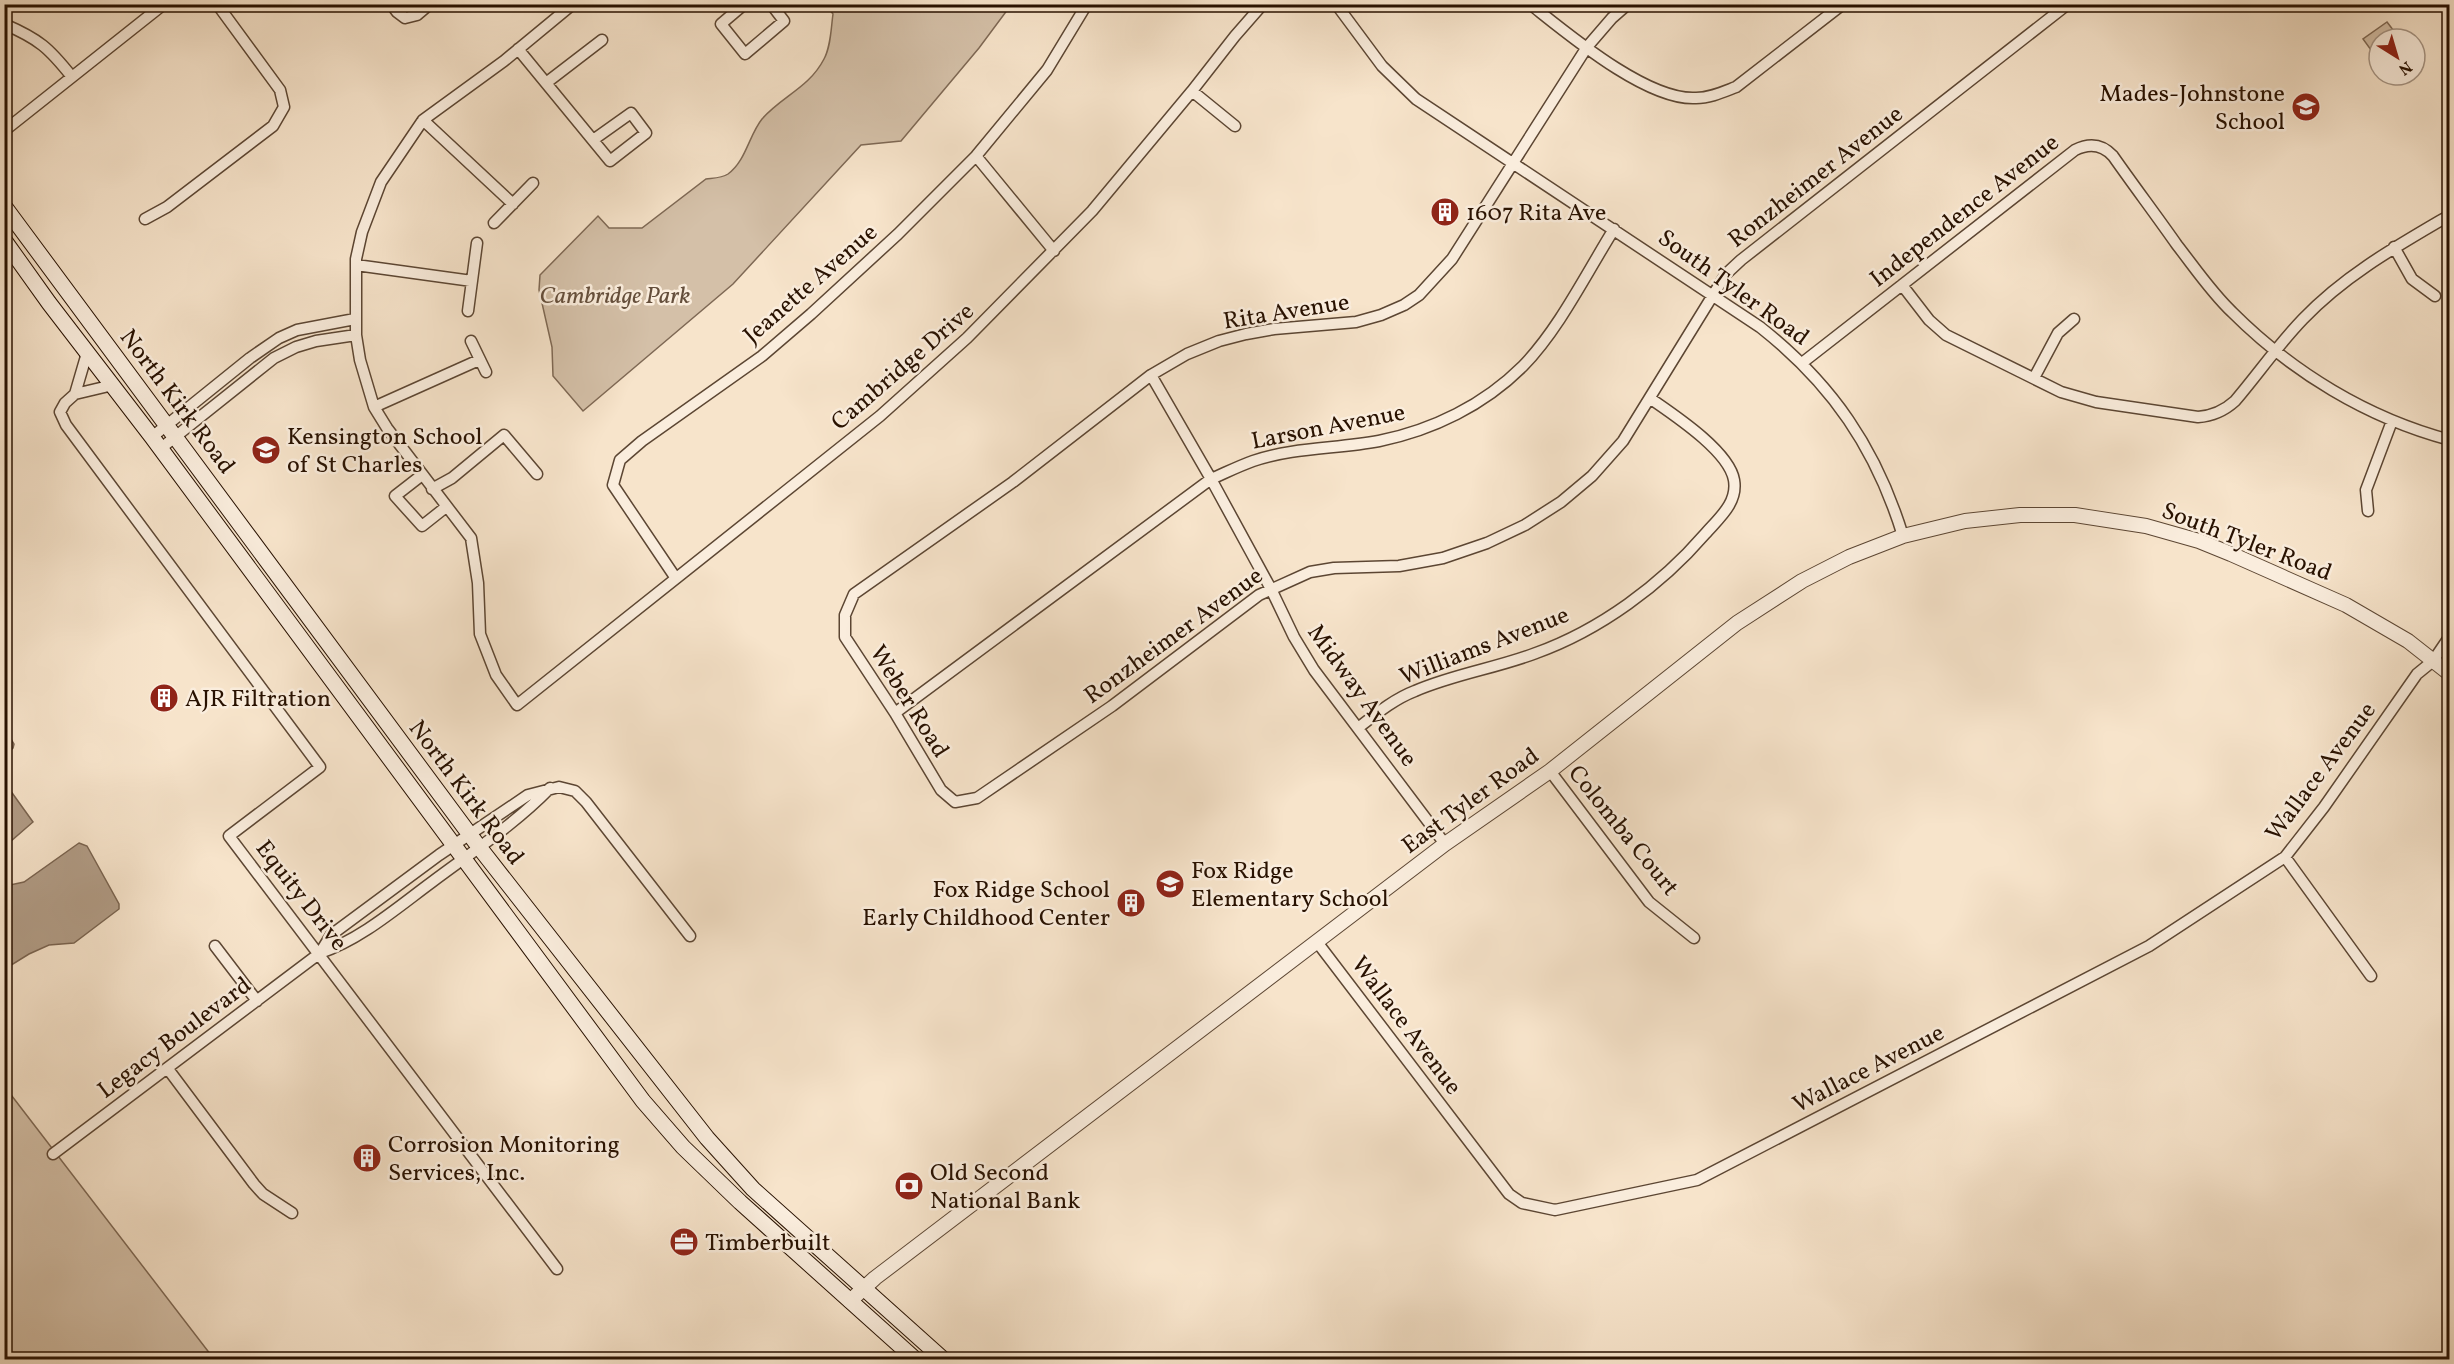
<svg xmlns="http://www.w3.org/2000/svg" width="2454" height="1364" font-family="Vollkorn,serif">
  <style>
    .green { fill: #d4c0a8; stroke: #7e6854; stroke-width: 1.5 }
    .water { fill: #b19c86; stroke: #7a6450; stroke-width: 1.5 }
    .lines { fill: none; stroke-linecap: round; stroke-linejoin: round }
    .minor-casing { stroke: #5c4633; stroke-width: 13 }
    .tertiary-casing { stroke: #5c4633; stroke-width: 16 }
    .secondary-casing { stroke: #281100; stroke-width: 17 }
    .minor { stroke: #faeddd; stroke-width: 10 }
    .tertiary { stroke: #faeddd; stroke-width: 14 }
    .secondary { stroke: #faeddd; stroke-width: 15 }
    .labels { text-anchor: middle; stroke-width: 5; stroke-linejoin: round; paint-order: stroke }
    .poi-label { font-size: 24px; fill: #281100; stroke: #faeddd; text-anchor: start }
    .street-label { font-size: 24px; fill: #281100; stroke: #faeddd }
    .park-label { font-size: 24px; font-style: italic; fill: #644e3b; stroke: #faeddd }
  </style>
  <rect width="100%" height="100%" fill="#f7e4cb"/>
  <filter id="stains"><feTurbulence type="fractalNoise" baseFrequency=".00333" numOctaves="4"/><feColorMatrix values="0 0 0 0 .2 0 0 0 0 .09 0 0 0 0 .02 0 0 0 .5 -.17"/></filter>
  <radialGradient id="worn" r=".72"><stop offset=".6" stop-color="#630" stop-opacity="0"/><stop offset="1" stop-color="#630" stop-opacity=".3"/></radialGradient>
  <path class="green" d="M 826,5 L 881,5 L 886,11 L 894,5 L 1011,5 L 979,48 L 901,141 L 861,145 L 733,284 L 583,411 L 553,376 L 552,347 L 539,290 L 540,275 L 598,216 L 609,228 L 642,228 L 706,179 C 714,178 722,178 728,174 C 746,161 749,135 762,119 C 782,96 809,88 824,59 C 831,46 831,28 833,14 Z
    M 2387,22 L 2400,39 L 2379,39 L 2379,61 L 2363,39 Z
    M 5,1087 L 214,1359 L 5,1359 Z"/>
  <path class="water" d="M 5,729 L 14,744 L 13,748 L 5,755 Z
    M 5,783 L 33,822 L 11,841 L 7,842 L 5,839 Z
    M 79,843 L 87,846 L 119,904 L 119,909 L 74,943 L 49,945 L 29,954 L 5,969 L 5,886 L 24,882 Z"/>
  <g class="lines">
    <g class="minor-casing">
      <path id="minor" d="M 391,4 L 397,12 L 405,18 L 417,15 L 430,4
        M 573,4 L 504,61 L 423,120 L 381,182 L 362,232 L 356,259 L 356,335 L 360,360 L 374,407 L 387,428 L 471,538 L 478,583 L 480,634 L 496,675 L 517,705 L 880,416 L 967,338 L 1092,211 L 1192,91 L 1235,36 L 1263,4
        M 739,4 L 741,7 L 721,24 L 745,54 L 784,21 L 771,4
        M 1336,4 L 1382,66 L 1416,99 L 1760,327 C 1832,384 1876,448 1903,536
        M 1530,4 C 1568,34 1647,101 1696,98 C 1710,98 1723,92 1736,87 L 1843,4
        M 1628,4 L 1612,18 L 1587,47 L 1452,259 L 1419,295 L 1404,305 L 1381,315 L 1356,322 L 1274,329 L 1246,334 L 1219,341 L 1187,354 L 1151,375 L 1013,482 L 854,594 L 845,615 L 845,637 L 895,713 L 941,790 L 955,802 L 977,798 L 1112,706 L 1259,595 L 1310,572 L 1334,568 L 1399,566 L 1443,558 L 1487,543 L 1525,525 L 1561,502 L 1592,476 L 1623,441 L 1726,274 L 1741,260 L 2068,4
        M 4,24 C 39,39 49,48 72,77
        M 518,49 L 610,161 L 646,133 L 631,113 L 593,140
        M 546,83 L 602,40
        M 1192,91 L 1235,126
        M 423,120 L 513,204
        M 4,131 L 164,4
        M 976,156 L 1054,251
        M 145,219 L 167,207 L 273,126 L 284,107 L 280,90 L 217,4
        M 494,223 L 533,183
        M 2394,247 L 2412,279 L 2435,296
        M 356,265 L 472,281
        M 1902,285 L 1929,320 L 1946,335 L 2061,392 L 2096,402 L 2198,417 C 2212,416 2224,411 2235,401 C 2258,374 2278,345 2303,319 C 2345,275 2397,246 2450,215
        M 468,311 L 477,243
        M 471,341 L 486,372
        M 87,353 L 75,394 L 65,403 L 60,412 L 66,425 L 320,767 L 229,836 L 557,1269
        M 1802,363 L 2075,150 C 2089,143 2102,144 2113,156 C 2134,186 2156,215 2177,245 C 2195,268 2211,292 2232,312 C 2292,372 2367,418 2450,440
        M 1151,375 L 1211,479 L 1271,589 L 1294,637 L 1314,670 L 1445,844
        M 2034,378 L 2058,333 L 2074,319
        M 75,394 L 113,385
        M 374,407 L 479,360
        M 152,437 L 250,358 L 279,338 L 297,330 L 355,319
        M 160,449 L 274,358 L 296,347 L 316,341 L 356,335
        M 422,475 L 395,496 L 422,526 L 446,507
        M 432,489 L 452,478 L 504,435 L 537,474
        M 2368,511 L 2366,490 L 2392,421
        M 675,577 L 613,485 L 620,460 L 642,441 L 762,356 L 811,314 L 898,234 L 976,156 L 1047,70 L 1087,4
        M 895,713 L 1211,479 C 1225,473 1239,466 1253,461 C 1294,447 1337,449 1379,441 C 1433,430 1484,405 1523,366 C 1559,329 1586,274 1614,229
        M 1358,728 C 1376,714 1394,699 1415,691 C 1454,674 1497,668 1536,653 C 1600,630 1661,585 1705,534 C 1719,518 1738,503 1734,480 C 1729,451 1674,415 1651,399
        M 1550,771 L 1649,902 L 1694,938
        M 2285,857 L 2371,976
        M 1317,942 L 1509,1194 L 1522,1203 L 1555,1210 L 1697,1180 L 2149,946 L 2285,857 L 2324,807 L 2417,674 L 2433,661 L 2450,636
        M 215,946 L 257,1001
        M 320,953 L 331,935 L 439,855 L 528,795 L 559,787 L 575,791 L 586,802 L 690,936
        M 168,1069 L 254,1184 L 263,1194 L 292,1213
        M 53,1154 L 320,953 C 360,940 398,907 432,882 C 472,852 515,824 550,788"/>
    </g>
    <g class="tertiary-casing">
      <path id="tertiary" d="M 850,1301 L 875,1278 L 1445,844 L 1550,771 L 1737,623 L 1802,581 L 1849,557 L 1903,536 L 1965,521 L 2020,515 L 2075,515 L 2146,526 L 2199,541 L 2231,554 L 2346,605 L 2408,641 L 2450,674"/>
    </g>
    <g class="secondary-casing">
      <path id="secondary" d="M 4,206 L 479,847 L 707,1138 L 753,1189 L 944,1360
        M 4,240 L 49,303 L 152,437 L 643,1101 L 683,1147 L 740,1202 L 916,1360"/>
    </g>
    <use href="#minor" class="minor"/>
    <use href="#tertiary" class="tertiary"/>
    <use href="#secondary" class="secondary"/>
  </g>
  <defs>
    <g id="school-disc" transform="scale(1.5)"><circle r="9.5" fill="#8f2418" stroke="#faeddd"/><path d="M0-5L7-2L0 1L-7-2ZM-4 1L0 2.5L4 1V4Q0 6-4 4Z" fill="#fff"/></g>
    <g id="building-disc" transform="scale(1.5)"><circle r="9.5" fill="#8f2418" stroke="#faeddd"/><path d="M-4-6H4V6H1V3H-1V6H-4ZM-2.5-4.3h1.7v1.8h-1.7ZM.8-4.3h1.7v1.8H.8ZM-2.5-1h1.7V.8h-1.7ZM.8-1h1.7V.8H.8Z" fill="#fff"/></g>
    <g id="bank-disc" transform="scale(1.5)"><circle r="9.5" fill="#8f2418" stroke="#faeddd"/><path d="M-6-4H6V4H-6ZM0-2.3a2.3 2.3 0 1 0 0 4.6a2.3 2.3 0 1 0 0-4.6Z" fill="#fff"/></g>
    <g id="office-disc" transform="scale(1.5)"><circle r="9.5" fill="#8f2418" stroke="#faeddd"/><path d="M-6-3h4V-5.5h4V-3h4V5H-6ZM-1-4.5V-3h2v-1.5ZM-6 0V1H6V0Z" fill="#fff"/></g>
  </defs>
  <g fill-rule="evenodd">
    <use href="#school-disc" x="2306" y="107"/>
    <use href="#building-disc" x="1445" y="212"/>
    <use href="#school-disc" x="266" y="450"/>
    <use href="#building-disc" x="164" y="698"/>
    <use href="#school-disc" x="1170" y="884"/>
    <use href="#building-disc" x="1131" y="903"/>
    <use href="#building-disc" x="367" y="1158"/>
    <use href="#bank-disc" x="909" y="1186"/>
    <use href="#office-disc" x="684" y="1242"/>
  </g>
  <g class="labels">
    <g class="poi-label">
      <text x="2285" y="101" text-anchor="end">Mades-Johnstone<tspan x="2285" dy="28">School</tspan></text>
      <text x="1466" y="220">1607 Rita Ave</text>
      <text x="287" y="444">Kensington School<tspan x="287" dy="28">of St Charles</tspan></text>
      <text x="185" y="706">AJR Filtration</text>
      <text x="1191" y="878">Fox Ridge<tspan x="1191" dy="28">Elementary School</tspan></text>
      <text x="1110" y="897" text-anchor="end">Fox Ridge School<tspan x="1110" dy="28">Early Childhood Center</tspan></text>
      <text x="388" y="1152">Corrosion Monitoring<tspan x="388" dy="28">Services, Inc.</tspan></text>
      <text x="930" y="1180">Old Second<tspan x="930" dy="28">National Bank</tspan></text>
      <text x="705" y="1250">Timberbuilt</text>
    </g>
    <g class="street-label">
      <text transform="translate(1815 176) rotate(-38)" y="8">Ronzheimer Avenue</text>
      <text transform="translate(1964 210) rotate(-38)" y="8">Independence Avenue</text>
      <text transform="translate(810 283) rotate(-41)" y="8">Jeanette Avenue</text>
      <text transform="translate(1734 287) rotate(36)" y="8">South Tyler Road</text>
      <text transform="translate(1286 311) rotate(-9)" y="8">Rita Avenue</text>
      <text transform="translate(902 366) rotate(-41)" y="8">Cambridge Drive</text>
      <text transform="translate(178 401) rotate(53)" y="8">North Kirk Road</text>
      <text transform="translate(1328 426) rotate(-11)" y="8">Larson Avenue</text>
      <text transform="translate(2247 541) rotate(21)" y="8">South Tyler Road</text>
      <text transform="translate(1173 635) rotate(-36)" y="8">Ronzheimer Avenue</text>
      <text transform="translate(1484 645) rotate(-21)" y="8">Williams Avenue</text>
      <text transform="translate(1363 695) rotate(54)" y="8">Midway Avenue</text>
      <text transform="translate(910 701) rotate(58)" y="8">Weber Road</text>
      <text transform="translate(2320 771) rotate(-53)" y="8">Wallace Avenue</text>
      <text transform="translate(467 792) rotate(53)" y="8">North Kirk Road</text>
      <text transform="translate(1470 800) rotate(-36)" y="8">East Tyler Road</text>
      <text transform="translate(1624 830) rotate(51)" y="8">Colomba Court</text>
      <text transform="translate(302 895) rotate(52)" y="8">Equity Drive</text>
      <text transform="translate(1407 1025) rotate(53)" y="8">Wallace Avenue</text>
      <text transform="translate(174 1037) rotate(-37)" y="8">Legacy Boulevard</text>
      <text transform="translate(1868 1068) rotate(-27)" y="8">Wallace Avenue</text>
    </g>
    <g class="park-label">
      <text x="615" y="303">Cambridge Park</text>
    </g>
  </g>
  <rect width="2454" height="1364" fill="none" stroke="#f7e4cb" stroke-width="24"/>
  <rect x="6" y="6" width="2442" height="1352" fill="none" stroke="#281100" stroke-width="3"/>
  <rect x="12" y="12" width="2430" height="1340" fill="none" stroke="#281100" stroke-width="1.5"/>
  <g transform="translate(2397 57) rotate(143)"><circle r="28" fill="#faeddd" stroke="#a69585" stroke-width="1.5"/>
  <path d="M0-4.5L10 22L0 15L-10 22Z" fill="#8f2418"/>
  <text y="-9" font-size="16" font-weight="bold" text-anchor="middle" fill="#281100">N</text>
  </g>
  <rect width="100%" height="100%" filter="url(#stains)"/>
  <rect width="100%" height="100%" fill="url(#worn)"/>
</svg>
